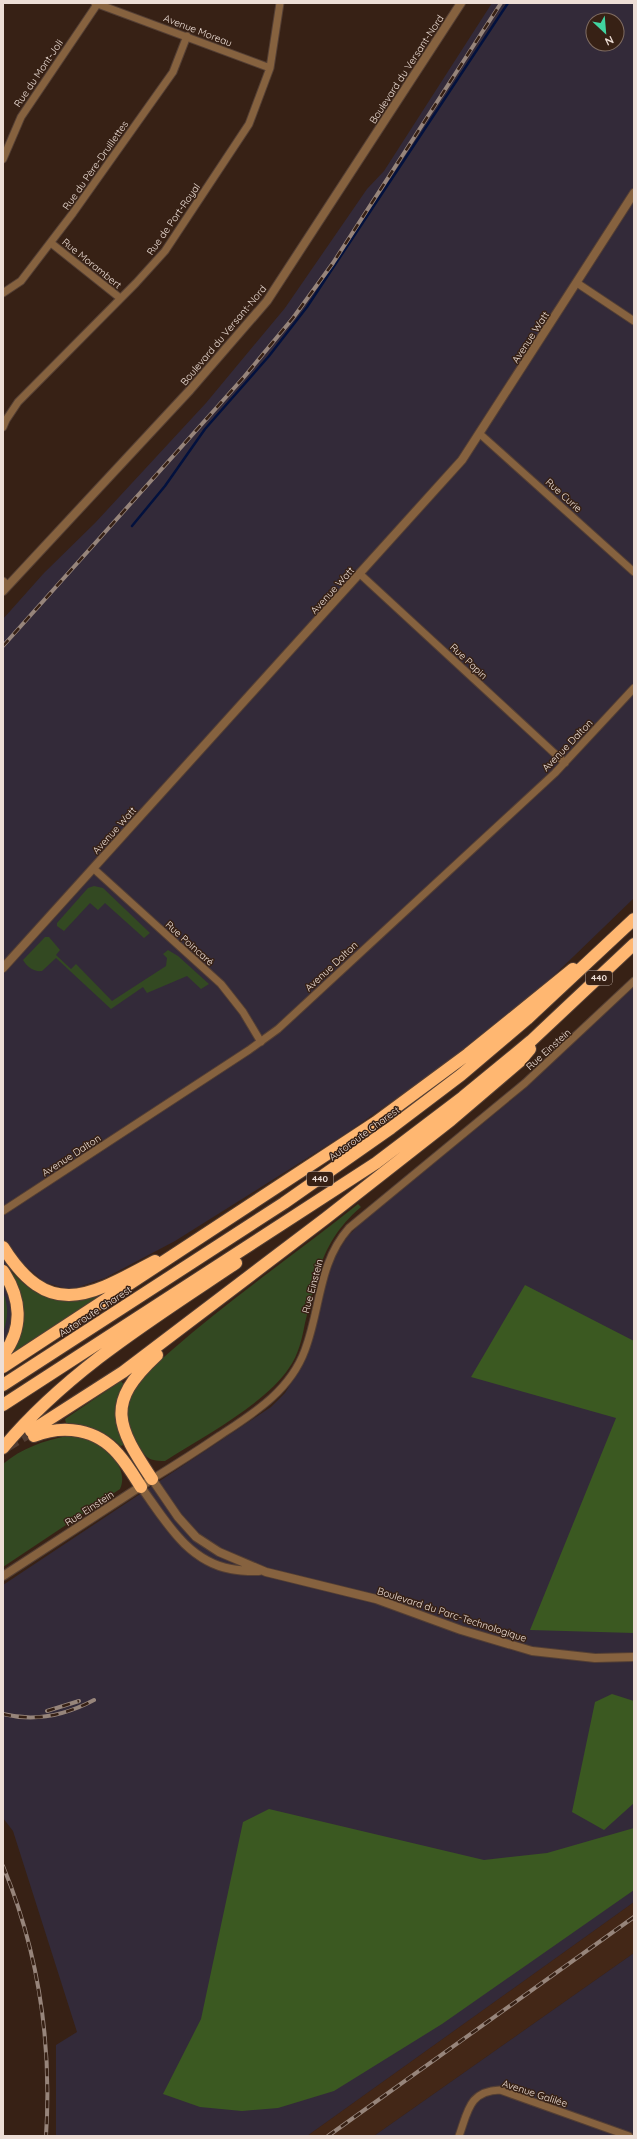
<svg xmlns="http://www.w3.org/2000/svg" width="637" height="2139" font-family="Quicksand,sans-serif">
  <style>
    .built { fill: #432717 }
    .industrial { fill: #332a39; fill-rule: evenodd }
    .green { fill: #334922 }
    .forest { fill: #3b5921 }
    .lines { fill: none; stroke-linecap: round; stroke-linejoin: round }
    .stream { stroke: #02113e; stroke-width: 2.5 }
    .motorway-tunnel { stroke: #523d32; stroke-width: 12; stroke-dasharray: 12 6; stroke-linecap: butt }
    .minor-casing { stroke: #543f34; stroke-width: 9 }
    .tertiary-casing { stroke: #543f34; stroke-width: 10 }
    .motorway-casing { stroke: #543f34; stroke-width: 14 }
    .minor { stroke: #86623f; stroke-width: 7 }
    .tertiary { stroke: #86623f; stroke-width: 8 }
    .motorway { stroke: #ffb771; stroke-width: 12 }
    .rail-casing { stroke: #97857b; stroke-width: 4 }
    .rail { stroke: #372115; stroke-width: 2.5; stroke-dasharray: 8; stroke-linecap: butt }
    .labels { text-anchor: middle; stroke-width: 3; stroke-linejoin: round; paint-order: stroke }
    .shield { fill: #372115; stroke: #b6a59c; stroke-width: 1 }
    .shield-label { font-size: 9px; font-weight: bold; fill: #edded6 }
    .street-label { font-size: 10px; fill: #edded6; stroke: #372115 }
  </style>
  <rect width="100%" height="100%" fill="#372115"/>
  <path class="built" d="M 634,1902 L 634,1953 L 374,2136 L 307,2136 Z"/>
  <path class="industrial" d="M 492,3 L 634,3 L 634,898 L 544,985 L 499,1024 L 435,1071 L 347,1133 L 175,1241 L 105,1278 L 76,1288 L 67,1289 L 44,1282 L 21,1262 L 3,1273 L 3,619 L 44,573 L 95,523 L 206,403 L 285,308 L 367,189 L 384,171 ZM 593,20 L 617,20 L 617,44 L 593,44 Z
    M 634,985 L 634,1902 L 307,2136 L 56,2136 L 56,2045 L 77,2032 L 13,1831 L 3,1818 L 3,1585 L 271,1407 L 285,1393 L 304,1362 L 330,1265 L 347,1237 L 364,1220 L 509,1102 Z
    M 3,1281 L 8,1290 L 13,1312 L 10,1333 L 3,1345 Z
    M 634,1953 L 634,2136 L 374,2136 Z"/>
  <path class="green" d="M 94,886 L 103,888 L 150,933 L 144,938 L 105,903 L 98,910 L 90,903 L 64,931 L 57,926 L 57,923 L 88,888 Z
    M 45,937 L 49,937 L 60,950 L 56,955 L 71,969 L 76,964 L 112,1001 L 166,966 L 167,958 L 163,954 L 168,950 L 178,956 L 209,984 L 201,989 L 187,976 L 147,993 L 143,987 L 111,1009 L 56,958 L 42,971 C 34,972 27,967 23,960 Z
    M 358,1204 L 361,1207 C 322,1240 317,1275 305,1323 C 302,1338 299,1354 289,1368 C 264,1405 204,1436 165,1461 C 146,1461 145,1456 136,1441 C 127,1426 125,1408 132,1392 C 140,1375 159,1362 172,1350 C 231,1298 297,1253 358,1204 Z
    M 11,1271 C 35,1299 61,1306 96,1294 L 98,1297 L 12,1354 L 11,1352 L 17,1341 L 9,1272 Z
    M 3,1292 C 9,1306 8,1319 3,1333 Z
    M 121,1381 L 124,1385 L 125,1444 L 121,1446 C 105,1431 87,1424 66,1423 L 65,1419 Z
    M 67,1436 C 75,1437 84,1438 91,1441 C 109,1448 129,1470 120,1489 L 3,1567 L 3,1464 C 22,1448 43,1441 67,1436 Z"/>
  <path class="forest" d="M 525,1285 L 634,1341 L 634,1633 L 530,1630 L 616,1418 L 471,1377 Z
    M 612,1694 L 634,1701 L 634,1803 L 604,1830 L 572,1812 L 595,1702 Z
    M 269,1809 L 484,1860 L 547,1853 L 634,1828 L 634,1890 L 442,2024 L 334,2091 L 278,2108 L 242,2111 L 200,2107 L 163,2094 L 201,2019 L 243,1822 Z"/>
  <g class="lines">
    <path class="stream" d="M 132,526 L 165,486 L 205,429 L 269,356 L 307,307 L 508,3"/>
    <path class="motorway-tunnel" d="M 6,1446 L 31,1431"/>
    <g class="minor-casing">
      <path id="minor" d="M 95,3 L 270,68
        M 3,159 L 21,117 L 98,3
        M 51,243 L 120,298
        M 577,283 L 634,321
        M 3,293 L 21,281 L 73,213 L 173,72 L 187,36
        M 3,427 L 6,420 L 18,402 L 136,283 L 165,251 L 249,124 L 270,68 L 280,3
        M 480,434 L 634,572
        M 360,574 L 565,763
        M 3,581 L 8,585
        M 94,869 L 221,984 L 243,1012 L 261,1042
        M 3,1211 L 249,1050 L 278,1029 L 555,773 L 634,688
        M 152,1479 C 175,1465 197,1451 219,1436 C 254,1413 290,1391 305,1350 C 321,1308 318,1263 349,1228 L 525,1083 L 634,981
        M 459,2136 C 468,2111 469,2091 500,2090 L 629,2136"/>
    </g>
    <g class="tertiary-casing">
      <path id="tertiary" d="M 3,591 L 190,390 L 267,301 L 461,3
        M 3,968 L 462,460 L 634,193
        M 141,1487 C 165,1520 187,1561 231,1569 C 240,1571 250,1571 259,1571
        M 3,1576 L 152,1479 L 178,1517 L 196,1537 L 219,1552 L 266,1572 L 376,1599 L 461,1630 L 532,1651 L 595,1658 L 634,1657"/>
    </g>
    <g class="motorway-casing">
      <path id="motorway" d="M 3,1247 C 50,1322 91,1295 155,1261
        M 3,1271 C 21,1298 24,1328 3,1355
        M 3,1367 L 376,1122 L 468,1054 L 573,969
        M 3,1385 L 284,1203 L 391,1128 L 461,1075 L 527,1019 L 634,919
        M 3,1405 L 376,1163 L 463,1097 L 531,1041 L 634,944
        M 31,1431 L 123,1372 L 326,1218 L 451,1120 L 519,1062 L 530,1049
        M 34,1436 C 64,1424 97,1429 118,1454 C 127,1464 134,1476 141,1487
        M 3,1448 C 67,1371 154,1318 236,1263
        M 152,1479 C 117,1426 104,1404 157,1355"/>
    </g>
    <use href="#minor" class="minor"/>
    <use href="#tertiary" class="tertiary"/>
    <use href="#motorway" class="motorway"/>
    <g class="rail-casing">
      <path id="rail" d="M 3,646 L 244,377 L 293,318 L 333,263 L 501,3
        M 47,1711 L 79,1701
        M 3,1714 C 35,1722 66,1715 94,1700
        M 3,1866 C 38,1951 52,2044 46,2136
        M 328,2136 L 634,1917"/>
    </g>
    <use href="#rail" class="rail"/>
  </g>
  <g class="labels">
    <g class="shield">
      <rect x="586" y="971" width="26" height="14" rx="3"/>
      <rect x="307" y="1172" width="26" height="14" rx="3"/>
    </g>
    <g class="shield-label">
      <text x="599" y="981">440</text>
      <text x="320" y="1182">440</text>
    </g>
    <g class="street-label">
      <text transform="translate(198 30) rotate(21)" y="4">Avenue Moreau</text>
      <text transform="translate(406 69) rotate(-57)" y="4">Boulevard du Versant-Nord</text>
      <text transform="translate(38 73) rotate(-56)" y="4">Rue du Mont-Joli</text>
      <text transform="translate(95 165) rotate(-55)" y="4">Rue du Père-Druillettes</text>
      <text transform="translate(173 219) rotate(-55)" y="4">Rue de Port-Royal</text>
      <text transform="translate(92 263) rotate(39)" y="4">Rue Morambert</text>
      <text transform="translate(223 335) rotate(-50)" y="4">Boulevard du Versant-Nord</text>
      <text transform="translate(530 337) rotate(-57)" y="4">Avenue Watt</text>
      <text transform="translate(564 495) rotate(42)" y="4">Rue Curie</text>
      <text transform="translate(332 590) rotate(-48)" y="4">Avenue Watt</text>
      <text transform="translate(469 661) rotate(43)" y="4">Rue Papin</text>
      <text transform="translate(567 745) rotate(-46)" y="4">Avenue Dalton</text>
      <text transform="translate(114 830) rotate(-48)" y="4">Avenue Watt</text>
      <text transform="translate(190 943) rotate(42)" y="4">Rue Poincaré</text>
      <text transform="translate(331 966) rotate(-43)" y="4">Avenue Dalton</text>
      <text transform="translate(548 1049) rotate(-42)" y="4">Rue Einstein</text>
      <text transform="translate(364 1133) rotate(-36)" y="4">Autoroute Charest</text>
      <text transform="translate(71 1155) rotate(-33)" y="4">Avenue Dalton</text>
      <text transform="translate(312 1286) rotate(-75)" y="4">Rue Einstein</text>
      <text transform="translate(95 1311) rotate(-33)" y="4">Autoroute Charest</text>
      <text transform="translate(89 1508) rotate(-33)" y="4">Rue Einstein</text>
      <text transform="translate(452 1614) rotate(18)" y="4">Boulevard du Parc-Technologique</text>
      <text transform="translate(535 2093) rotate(18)" y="4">Avenue Galilée</text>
    </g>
  </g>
  <rect width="637" height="2139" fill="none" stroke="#edded6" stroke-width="8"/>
  <g transform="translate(605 32) rotate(154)"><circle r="19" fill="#372115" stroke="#806d62"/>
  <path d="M0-3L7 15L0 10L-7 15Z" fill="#41d4a1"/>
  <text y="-6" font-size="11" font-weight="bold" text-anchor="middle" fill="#edded6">N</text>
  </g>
</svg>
